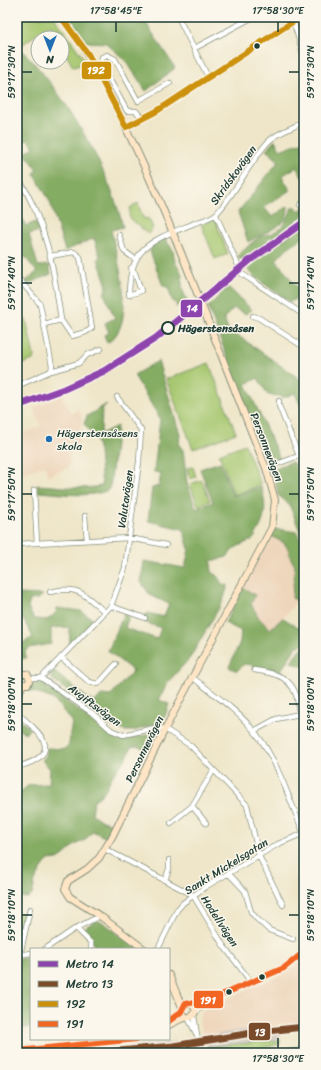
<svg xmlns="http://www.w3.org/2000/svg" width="321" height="1070" font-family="Sriracha,sans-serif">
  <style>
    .built { fill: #eed6bb }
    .industrial { fill: #ccc2b9 }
    .green { fill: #a7c871; stroke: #638252 }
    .forest { fill: #85ac63; stroke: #52744c }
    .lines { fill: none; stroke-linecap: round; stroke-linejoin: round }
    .street-casing { stroke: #87927e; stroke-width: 6 }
    .secondary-casing { stroke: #87927e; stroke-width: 8 }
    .street { stroke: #fff; stroke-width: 4.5 }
    .secondary { stroke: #fee5c5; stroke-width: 6 }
    .bus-1-casing { stroke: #fbf7ec; stroke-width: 9 }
    .bus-2-casing { stroke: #fbf7ec; stroke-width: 9 }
    .bus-1 { stroke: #cc910a; stroke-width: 6 }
    .bus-2 { stroke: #f26522; stroke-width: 6 }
    .metro-1-casing { stroke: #fbf7ec; stroke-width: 10 }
    .metro-2-casing { stroke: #fbf7ec; stroke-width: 10 }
    .metro-1 { stroke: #8e44ad; stroke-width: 7 }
    .metro-2 { stroke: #7a4b2a; stroke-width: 7 }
    .ticks { fill: none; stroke: #1f3d34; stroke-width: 1.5 }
    .bus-dot { fill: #1f3d34; stroke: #fbf7ec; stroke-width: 1.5 }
    .stop-dot { fill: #fbf7ec; stroke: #1f3d34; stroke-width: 2 }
    .poi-dot { fill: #1f6fb2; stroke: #fbf7ec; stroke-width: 1.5 }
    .labels { text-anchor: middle; stroke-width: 3; stroke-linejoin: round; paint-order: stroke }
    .street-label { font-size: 11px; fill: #1f3d34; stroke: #fbf7ec }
    .stop-label { font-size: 11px; font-weight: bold; fill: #1f3d34; stroke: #fbf7ec; text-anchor: start }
    .poi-label { font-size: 11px; fill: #1f3d34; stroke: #fbf7ec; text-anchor: start }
    .line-badge { stroke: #fbf7ec; stroke-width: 1.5 }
    .badge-label { font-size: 11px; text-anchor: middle; font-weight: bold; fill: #fff }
    .neatline { fill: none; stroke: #1f3d34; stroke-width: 1.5 }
    .ticks-label { font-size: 10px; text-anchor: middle; fill: #1f3d34 }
  </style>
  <rect width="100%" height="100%" fill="#fbf7ec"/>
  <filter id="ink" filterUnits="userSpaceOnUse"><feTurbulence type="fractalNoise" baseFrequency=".025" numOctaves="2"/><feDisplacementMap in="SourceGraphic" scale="8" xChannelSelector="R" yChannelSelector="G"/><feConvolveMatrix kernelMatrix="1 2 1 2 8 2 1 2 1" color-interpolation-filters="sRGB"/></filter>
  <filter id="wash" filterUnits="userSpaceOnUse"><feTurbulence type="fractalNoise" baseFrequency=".012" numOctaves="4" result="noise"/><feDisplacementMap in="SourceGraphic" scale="16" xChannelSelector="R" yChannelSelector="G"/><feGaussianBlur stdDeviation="0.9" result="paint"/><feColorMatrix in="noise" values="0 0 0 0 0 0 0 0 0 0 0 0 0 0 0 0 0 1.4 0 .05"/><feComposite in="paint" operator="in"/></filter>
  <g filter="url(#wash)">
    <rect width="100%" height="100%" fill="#efe6c9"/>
    <path class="built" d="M 61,396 L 71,413 L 78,410 L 82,418 L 79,442 L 70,454 L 69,467 L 48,476 L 45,465 L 17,476 L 17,436 L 41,426 L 33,408 Z
      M 271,536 L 284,543 L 289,550 L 289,555 L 295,566 L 292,598 L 297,601 L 283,618 L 271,629 L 259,618 L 251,604 L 254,595 L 243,588 Z
      M 304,958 L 304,1024 L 239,1030 L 204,1037 L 199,1022 L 203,1010 L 285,973 Z"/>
    <path class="industrial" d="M 304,215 L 304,225 L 251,263 L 247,257 Z
      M 304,457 L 304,470 L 295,460 Z
      M 279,1028 L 280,1040 L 207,1047 L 204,1037 L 239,1030 Z
      M 192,1040 L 195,1051 L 175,1053 L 54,1053 Z"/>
    <path class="green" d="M 17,17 L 54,17 L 87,63 L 73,67 L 62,47 L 62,38 L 57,38 L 50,25 L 23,44 L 17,41 Z
      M 138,203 L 143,218 L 149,219 L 153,228 L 148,234 L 129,217 L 130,208 Z
      M 215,219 L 228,254 L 215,259 L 201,224 Z
      M 26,319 L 34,356 L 33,360 L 17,366 L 17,322 Z
      M 209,363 L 236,433 L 193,449 L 166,379 Z
      M 245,444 L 261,485 L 234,495 L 219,454 Z
      M 193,467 L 196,477 L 190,479 L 187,468 Z
      M 202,480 L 210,501 L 198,506 L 190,484 Z
      M 17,913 L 23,914 L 19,931 L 17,931 Z
      M 280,1040 L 280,1044 L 252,1051 L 212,1053 L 207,1047 Z"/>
    <path class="forest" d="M 67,17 L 145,17 L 146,23 L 175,68 L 146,91 L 126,61 L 106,43 L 85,42 Z
      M 17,45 C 61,87 109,167 123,227 L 111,230 C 117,259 139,325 107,343 L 104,335 L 109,333 L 105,323 L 115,318 L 104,294 L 107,286 L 98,259 L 100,256 L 94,238 L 65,251 L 50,202 L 34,173 L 37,171 L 31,160 L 24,154 L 34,147 L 28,139 L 17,147 L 17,129 L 21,126 L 17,119 Z
      M 275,140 L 280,150 L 304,141 L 304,179 L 296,167 L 282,176 L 290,190 L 264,207 L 272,217 L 288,206 C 288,210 287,215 286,218 C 282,227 257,236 248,242 L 238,212 L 279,161 L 266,150 Z
      M 304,206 L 304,215 L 241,261 L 238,255 C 246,249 251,242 260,237 C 264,235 268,235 272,233 C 284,228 288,219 292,207 L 295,207 L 300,211 Z
      M 17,210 L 26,226 L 36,222 L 40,231 L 29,234 L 38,266 L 49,265 L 51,274 L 28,284 L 26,281 L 37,272 L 17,247 Z
      M 304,225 L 304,237 L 287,248 L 276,260 L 303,295 L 290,302 L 256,278 L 245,267 Z
      M 164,238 L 173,250 L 175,263 L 179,267 L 182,275 L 182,289 L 187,300 L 175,307 L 177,305 L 172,300 L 168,287 L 163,286 L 150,251 L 152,247 Z
      M 228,287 L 252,310 L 245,314 L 234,308 L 224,318 L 227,328 L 304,382 L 304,414 L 295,393 L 283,398 L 280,396 L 268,395 L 258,378 L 246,384 L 280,459 L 273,461 L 254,428 L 208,307 Z
      M 158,361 L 180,434 L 179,445 L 183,450 L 187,483 L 196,509 L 213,502 L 200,469 L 220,462 L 233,496 L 261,487 C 266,503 267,517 257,532 C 256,535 254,539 252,540 C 239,546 236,545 227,557 L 211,561 L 212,572 L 217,576 L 223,585 L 228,585 L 223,601 L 190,658 L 168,682 L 159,700 L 169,704 L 165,716 L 159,723 L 134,731 L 124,731 L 108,724 L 93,711 L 52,679 L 51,675 L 53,671 L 94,703 L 101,695 L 110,696 L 133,671 L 108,651 L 124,614 L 129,616 L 125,628 L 157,639 L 161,628 L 144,622 L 147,613 L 164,617 L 169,604 L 150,595 L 141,582 L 144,561 L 185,568 L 189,549 L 183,529 L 148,521 L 152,488 L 159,486 L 161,473 L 154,472 L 160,419 L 134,375 Z
      M 107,404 L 102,409 L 101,434 L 117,426 L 110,489 C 92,499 58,493 38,492 L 37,485 C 59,486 80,490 102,486 L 99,452 L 96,439 L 84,424 L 87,416 Z
      M 292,462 L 304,473 L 304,541 L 289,504 L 278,495 L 274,472 L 277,467 Z
      M 275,529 L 297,532 L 304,548 L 304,604 L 292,598 L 295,566 L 289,555 L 289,550 L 284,543 L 271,536 Z
      M 243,588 L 255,595 L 251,604 L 259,618 L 270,629 L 283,618 L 304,631 L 304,643 L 296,647 L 280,672 L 253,668 L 253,665 L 244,664 L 237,671 L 229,667 L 240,642 L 241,631 L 225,623 Z
      M 17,594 L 43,595 L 38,599 L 30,600 L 28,608 L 34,619 L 47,620 L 56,613 L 57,608 L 81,611 L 94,620 L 70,644 L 69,627 L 51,628 L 51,644 L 29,648 L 25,652 L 26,658 L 22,659 L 17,652 L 17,647 L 33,637 L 23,619 L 17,620 Z
      M 304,647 L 304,667 L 291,662 L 299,650 Z
      M 37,683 L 42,683 L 112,736 L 125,739 L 155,733 L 156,737 L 150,751 L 136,746 L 131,747 C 128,759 120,765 113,775 C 106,785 107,793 94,800 L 92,814 L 102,821 L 113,824 L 106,838 L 93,831 L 85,840 L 75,845 L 64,855 L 58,859 L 49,860 L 44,865 L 35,881 L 32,895 L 28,898 L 17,897 L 17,795 L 29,785 L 49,784 L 50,769 L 42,760 L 46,756 L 47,748 L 65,749 L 69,744 L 72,721 L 53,699 L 26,689 L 29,684 Z
      M 17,718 L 30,728 L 26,733 L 17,729 Z
      M 98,921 L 104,923 L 138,949 L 98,949 L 94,946 L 93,942 L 81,930 L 93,922 Z
      M 31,957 L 31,1027 L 17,1029 L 17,959 Z"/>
  </g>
  <g filter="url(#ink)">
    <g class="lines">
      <g class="street-casing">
        <path id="street" d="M 178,17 L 208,77
          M 293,20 L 304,56
          M 195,48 L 253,17
          M 143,119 L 136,111 L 127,111 L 101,64 L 102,57 L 107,55 L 115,59 L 138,101 L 170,83
          M 17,176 C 46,220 54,269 61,320 L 44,324
          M 300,205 L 304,201
          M 216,215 L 242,274 L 304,315
          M 119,235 L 124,251 L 135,259
          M 50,256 L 74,252 L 80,257 L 92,328 L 86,332 L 72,336 L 61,320
          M 131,268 L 135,273 L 141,291 L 129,295 C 129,245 154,240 195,223 C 201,221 212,218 217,213 C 236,192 248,165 267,143 C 276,133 292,128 304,122
          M 17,277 L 40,304 L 52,366 L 51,371
          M 253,316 L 259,318 L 304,347
          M 17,386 L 51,371 L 79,363 L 87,355 L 101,349
          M 279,401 L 279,406 L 299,456
          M 266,468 L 304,454
          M 34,490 L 37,543
          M 85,516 L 87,540
          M 17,544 L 129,538 L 166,545
          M 50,592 C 80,585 84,595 105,612
          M 111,606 L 145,618
          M 62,658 L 89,682 L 98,684 L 116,664
          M 254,670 C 276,673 294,677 298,703 C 299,712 298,718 304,726
          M 192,677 C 215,695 241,713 258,736 C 278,762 291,804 304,834
          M 30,678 L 41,678 L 111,606 L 125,568 L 139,462 L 141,430 L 117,397
          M 41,678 L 92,713 L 111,730 L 123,735 L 155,728 L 165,729 L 191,746 L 247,805 L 259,856 L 283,905
          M 17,713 C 42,734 65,754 17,767
          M 254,731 L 276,719 L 304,713
          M 192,806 L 206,823
          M 171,823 L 192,806 L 213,771
          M 105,849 L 193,895 L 223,945 L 251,982
          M 229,874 L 245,891 L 251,912 L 257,919 L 269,930 L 293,939
          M 165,880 L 169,869 L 169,860
          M 76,928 L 91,943 L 91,949
          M 45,949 L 76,928 L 100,916
          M 158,949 L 177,910 L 183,903 L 205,887 L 278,844 L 304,833
          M 19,955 L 31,953
          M 20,955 L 30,909
          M 192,1004 C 219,1000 284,971 304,952
          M 196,1012 L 212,999
          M 194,1015 L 197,1035
          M 188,1018 L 197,1035 L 202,1053
          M 279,1053 L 304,1050"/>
      </g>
      <g class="secondary-casing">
        <path id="secondary" d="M 61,17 C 93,56 114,103 136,149 C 185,253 222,362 266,468 L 275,500 L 272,527 L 165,729 L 112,837 L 99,858 L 87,869 L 68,881 L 65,889 L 70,897 L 100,916 L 144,949
          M 126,127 L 157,111 L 300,17
          M 17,662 L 22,674
          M 22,674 L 27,674 L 30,679 L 28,684 L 23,684
          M 17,697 L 23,684
          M 169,975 L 182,1007
          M 169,1021 L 181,1012
          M 169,1025 L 181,1019 L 193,1016 L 196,1010 L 192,1004 L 187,1003 L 182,1007 L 181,1012 L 186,1017
          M 17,1051 L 137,1039"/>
      </g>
      <use href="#street" class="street"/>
      <use href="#secondary" class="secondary"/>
      <g class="bus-1-casing">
        <path id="bus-1" d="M 61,17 L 88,54 L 126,127
          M 126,127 L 157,111 L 300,17"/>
      </g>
      <g class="bus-2-casing">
        <path id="bus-2" d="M 169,1021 L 181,1012 L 185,1004 L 212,999 L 284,968 L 304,952
          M 17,1051 L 137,1039"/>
      </g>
      <use href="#bus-1" class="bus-1"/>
      <use href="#bus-2" class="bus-2"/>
      <g class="metro-1-casing">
        <path id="metro-1" d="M 17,406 L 64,389 L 104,371 L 156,338 L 249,261 L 304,222"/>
      </g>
      <g class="metro-2-casing">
        <path id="metro-2" d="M 97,1053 L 173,1046 L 258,1032 L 304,1027"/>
      </g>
      <use href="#metro-1" class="metro-1"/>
      <use href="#metro-2" class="metro-2"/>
    </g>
  </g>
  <path class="ticks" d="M 116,22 L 116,32M 278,22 L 278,32M 22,72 L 32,72M 289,72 L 299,72M 22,283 L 32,283M 289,283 L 299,283M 22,494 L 32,494M 289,494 L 299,494M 22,704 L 32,704M 289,704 L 299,704M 22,915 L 32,915M 289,915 L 299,915M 278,1038 L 278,1048"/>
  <g class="bus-dot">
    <circle cx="257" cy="46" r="3.5"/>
    <circle cx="262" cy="977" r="3.5"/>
    <circle cx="229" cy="992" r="3.5"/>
  </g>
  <circle class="stop-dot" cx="168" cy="328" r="6"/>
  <circle class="poi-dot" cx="49" cy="439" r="4"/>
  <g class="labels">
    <g class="street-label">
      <text transform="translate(233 175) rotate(-54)" y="4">Skridskovägen</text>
      <text transform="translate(267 447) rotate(69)" y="4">Personnevägen</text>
      <text transform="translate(125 499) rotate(-82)" y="4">Valutavägen</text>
      <text transform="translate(95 705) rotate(37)" y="4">Avgiftsvägen</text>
      <text transform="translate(144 749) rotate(-64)" y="4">Personnevägen</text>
      <text transform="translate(226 866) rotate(-32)" y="4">Sankt Mickelsgatan</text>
      <text transform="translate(220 921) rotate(57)" y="4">Hodellvägen</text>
    </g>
    <g class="stop-label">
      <text x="178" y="332">Hägerstensåsen</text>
    </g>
    <g class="poi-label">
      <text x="57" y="437">Hägerstensåsens<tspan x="57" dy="13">skola</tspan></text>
    </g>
  </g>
  <g class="line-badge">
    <rect x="81" y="61" width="31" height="19" rx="4" fill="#cc910a"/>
    <rect x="180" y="299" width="23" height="19" rx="4" fill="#8e44ad"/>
    <rect x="193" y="990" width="31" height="19" rx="4" fill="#f26522"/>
    <rect x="248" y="1022" width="23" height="19" rx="4" fill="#7a4b2a"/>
  </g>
  <g class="badge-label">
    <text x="96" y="74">192</text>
    <text x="192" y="312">14</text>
    <text x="208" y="1004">191</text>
    <text x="260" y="1036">13</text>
  </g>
  <rect width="321" height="1070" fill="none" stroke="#fbf7ec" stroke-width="44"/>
  <rect x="30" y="948" width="140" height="92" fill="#fbf7ec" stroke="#a3ada2"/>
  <rect x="38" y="961" width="20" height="6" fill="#8e44ad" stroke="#a3ada2"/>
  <text x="66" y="968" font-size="12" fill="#1f3d34">Metro 14</text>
  <rect x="38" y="981" width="20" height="6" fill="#7a4b2a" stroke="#a3ada2"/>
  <text x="66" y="988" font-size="12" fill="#1f3d34">Metro 13</text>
  <rect x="38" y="1001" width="20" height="6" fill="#cc910a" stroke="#a3ada2"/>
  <text x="66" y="1008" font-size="12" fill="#1f3d34">192</text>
  <rect x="38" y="1021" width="20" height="6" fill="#f26522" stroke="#a3ada2"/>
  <text x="66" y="1028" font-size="12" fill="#1f3d34">191</text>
  <g transform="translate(50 50) rotate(180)"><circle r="19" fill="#fbf7ec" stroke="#a3ada2"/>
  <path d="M0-3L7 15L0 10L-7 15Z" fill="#1f6fb2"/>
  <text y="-6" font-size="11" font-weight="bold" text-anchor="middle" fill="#1f3d34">N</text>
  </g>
  <rect x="22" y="22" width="277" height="1026" class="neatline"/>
  <g class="ticks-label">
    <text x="116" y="14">17°58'45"E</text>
    <text x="278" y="14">17°58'30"E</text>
    <text transform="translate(310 72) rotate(-90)" y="4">59°17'30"N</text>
    <text transform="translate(11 72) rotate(-90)" y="4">59°17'30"N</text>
    <text transform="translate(11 283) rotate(-90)" y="4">59°17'40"N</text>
    <text transform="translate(310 283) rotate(-90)" y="4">59°17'40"N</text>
    <text transform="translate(310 494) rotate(-90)" y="4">59°17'50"N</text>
    <text transform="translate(11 494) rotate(-90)" y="4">59°17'50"N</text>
    <text transform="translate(11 704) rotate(-90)" y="4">59°18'00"N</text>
    <text transform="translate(310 704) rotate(-90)" y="4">59°18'00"N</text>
    <text transform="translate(11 915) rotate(-90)" y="4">59°18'10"N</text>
    <text transform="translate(310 915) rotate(-90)" y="4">59°18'10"N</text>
    <text x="278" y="1062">17°58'30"E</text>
  </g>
</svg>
